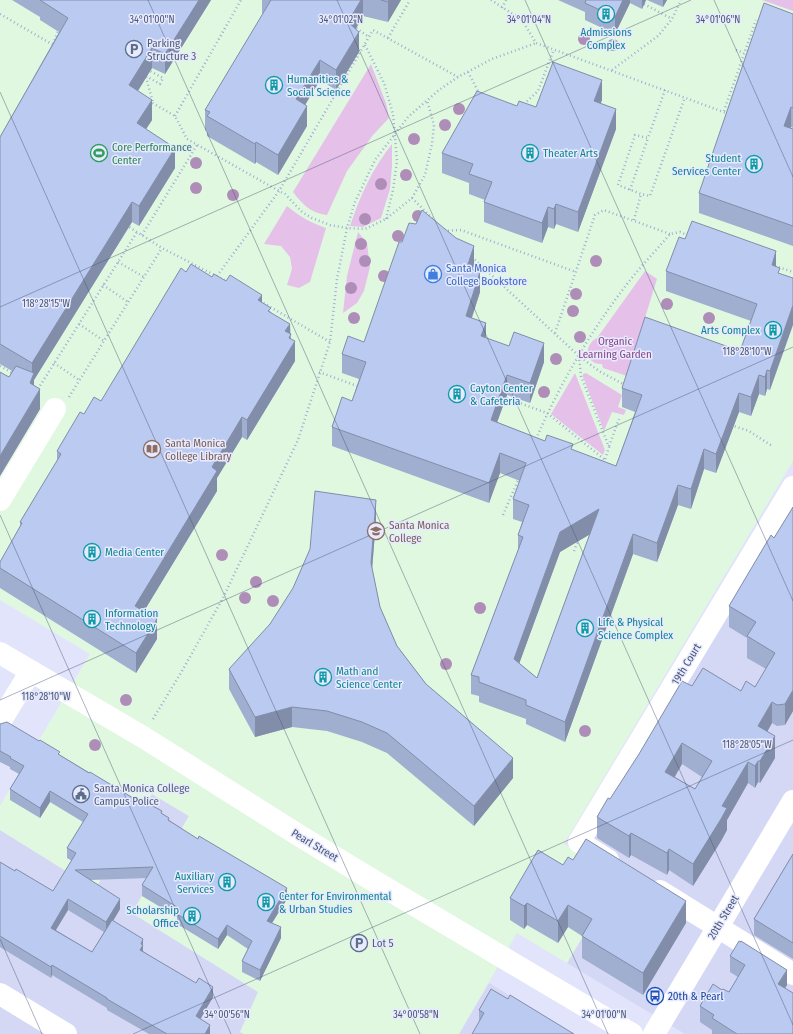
<svg xmlns="http://www.w3.org/2000/svg" width="793" height="1034" font-family="'Fira Sans Condensed',sans-serif">
  <style>
    .residential { fill: #d4d8f5 }
    .education { fill: #e0f8df }
    .green { fill: #e5c1e9 }
    .lines { fill: none; stroke-linecap: round; stroke-linejoin: round }
    .path { stroke: #9daed6; stroke-width: 2.5; stroke-dasharray: 1 3; stroke-linecap: butt }
    .minor { stroke: #fff; stroke-width: 22 }
    .tree { fill: #af8db9 }
    .wall { fill: #a0aecf; fill-rule: evenodd }
    .shaded-wall { fill: #828da9 }
    .building { fill: #bacaf1; stroke: #828da9; fill-rule: evenodd }
    .ticks { fill: none; stroke: #495773; stroke-width: 1; stroke-opacity: 0.45 }
    .labels { text-anchor: middle; stroke-width: 3; stroke-linejoin: round; paint-order: stroke }
    .culture-label { font-size: 11px; fill: #0d838f; stroke: #e8eaff; text-anchor: start }
    .service-label { font-size: 11px; fill: #4e5e75; stroke: #e8eaff; text-anchor: start }
    .leisure-label { font-size: 11px; fill: #27864d; stroke: #e8eaff; text-anchor: start }
    .shop-label { font-size: 11px; fill: #366cbe; stroke: #e8eaff; text-anchor: start }
    .park-label { font-size: 11px; fill: #854683; stroke: #e8eaff }
    .education-label { font-size: 11px; fill: #785e54; stroke: #e8eaff; text-anchor: start }
    .street-label { font-size: 11px; fill: #495773; stroke: #e8eaff }
    .transit-label { font-size: 11px; fill: #164399; stroke: #e8eaff; text-anchor: start }
    .ticks-label { font-size: 10px; text-anchor: middle; fill: #495773; stroke: #e8eaff; stroke-width: 3; stroke-linejoin: round; paint-order: stroke }
  </style>
  <rect width="100%" height="100%" fill="#e2e4fc"/>
  <path class="residential" d="M 793,505 L 793,1034 L 685,1034 L 567,963 L 627,864 L 590,841 Z
    M 152,794 L 189,816 L 132,913 L 259,992 L 240,1032 L 244,1034 L 0,1034 L 0,830 L 95,889 Z
    M 489,983 L 573,1034 L 459,1034 Z"/>
  <path class="education" d="M 0,0 L 793,0 L 793,461 L 564,844 L 618,877 L 567,963 L 517,933 L 459,1034 L 244,1034 L 240,1032 L 258,992 L 132,913 L 189,816 L 152,794 L 95,889 L 0,830 L 0,806 L 90,654 L 0,600 Z"/>
  <path class="green" d="M 762,0 L 793,0 L 793,11 Z
    M 371,64 L 386,103 L 389,118 L 373,135 L 347,171 L 327,215 C 311,213 303,205 293,192 Z
    M 392,144 L 392,166 L 390,189 L 381,218 L 363,227 L 350,226 C 360,196 372,169 392,144 Z
    M 287,206 C 299,216 311,223 326,228 L 310,282 L 299,288 L 287,285 L 292,269 L 290,257 L 281,246 L 264,244 Z
    M 358,232 L 367,243 L 370,267 L 364,291 L 357,303 L 343,313 L 347,276 Z
    M 645,271 L 657,279 L 627,376 L 603,368 L 602,364 C 585,365 583,345 597,338 Z
    M 575,373 L 605,450 L 603,455 L 551,414 Z
    M 586,373 L 622,395 L 618,407 L 626,410 L 624,415 L 612,412 L 604,431 L 583,377 L 583,374 Z"/>
  <g class="lines">
    <path class="path" d="M 491,0 L 522,20 L 536,43 L 729,114
      M 644,4 L 672,19
      M 502,8 L 506,0
      M 0,14 L 55,46
      M 353,26 L 369,37
      M 388,38 L 410,0
      M 53,44 L 58,31
      M 365,45 L 384,83 L 393,114 L 397,161 L 393,190 L 386,219
      M 736,50 L 744,53
      M 612,70 L 658,36 L 672,19 L 681,0
      M 468,72 L 479,93
      M 146,76 L 160,84 L 163,78 L 150,71
      M 146,77 L 153,103
      M 665,90 L 648,138 L 635,135 L 618,185 L 641,194 L 650,196 L 685,97
      M 149,101 L 175,116 L 187,139 L 279,191 L 285,194 L 302,212 L 312,218 L 330,225 L 347,228 L 365,229 L 386,219 L 412,198 L 425,175 L 432,144 L 434,125 L 427,100
      M 524,104 L 538,91 L 554,49
      M 724,111 L 756,20
      M 175,116 L 241,0
      M 630,190 L 648,138
      M 412,198 L 434,220
      M 634,220 L 641,194
      M 126,225 L 162,248 L 228,282
      M 444,231 L 461,230 L 576,272
      M 142,235 L 197,145
      M 472,257 L 579,356 L 599,371 L 625,385
      M 118,262 L 144,277
      M 775,266 L 793,272
      M 217,276 L 279,191 L 373,30 L 458,77
      M 103,285 L 128,302
      M 260,301 L 330,342
      M 79,324 L 104,341
      M 555,333 L 595,215 L 604,210 L 670,234
      M 579,356 L 581,376 L 609,447 L 604,463
      M 54,363 L 79,380
      M 0,366 L 14,374
      M 319,372 L 360,387
      M 38,389 L 137,232
      M 69,397 L 162,248
      M 506,398 L 547,413 L 605,460
      M 731,425 L 749,431 L 772,446
      M 536,439 C 559,386 589,334 624,288 C 638,269 655,252 670,234 L 680,232 L 689,236
      M 609,446 L 619,419
      M 503,515 L 519,478
      M 574,551 L 578,540
      M 153,719 L 182,671 L 223,598 L 298,440 L 330,342 L 337,279 L 347,228 L 355,202 L 375,160 L 408,117 L 439,90 L 458,77 L 492,59 L 536,43"/>
    <path class="minor" d="M 0,500 L 55,409
      M 0,653 L 143,737 L 300,836 L 379,884 L 632,1034
      M 0,722 L 31,671
      M 608,860 L 579,842 L 793,487
      M 660,891 L 793,974
      M 0,994 L 66,1034
      M 654,1034 L 793,801"/>
  </g>
  <g class="tree">
    <circle cx="584" cy="39" r="6"/>
    <circle cx="613" cy="45" r="6"/>
    <circle cx="459" cy="109" r="6"/>
    <circle cx="445" cy="125" r="6"/>
    <circle cx="414" cy="139" r="6"/>
    <circle cx="196" cy="163" r="6"/>
    <circle cx="406" cy="175" r="6"/>
    <circle cx="381" cy="184" r="6"/>
    <circle cx="196" cy="188" r="6"/>
    <circle cx="233" cy="195" r="6"/>
    <circle cx="418" cy="216" r="6"/>
    <circle cx="365" cy="219" r="6"/>
    <circle cx="398" cy="236" r="6"/>
    <circle cx="361" cy="244" r="6"/>
    <circle cx="365" cy="261" r="6"/>
    <circle cx="596" cy="261" r="6"/>
    <circle cx="384" cy="276" r="6"/>
    <circle cx="351" cy="288" r="6"/>
    <circle cx="576" cy="294" r="6"/>
    <circle cx="667" cy="304" r="6"/>
    <circle cx="573" cy="311" r="6"/>
    <circle cx="354" cy="318" r="6"/>
    <circle cx="709" cy="318" r="6"/>
    <circle cx="580" cy="337" r="6"/>
    <circle cx="556" cy="359" r="6"/>
    <circle cx="544" cy="392" r="6"/>
    <circle cx="222" cy="555" r="6"/>
    <circle cx="256" cy="582" r="6"/>
    <circle cx="245" cy="598" r="6"/>
    <circle cx="273" cy="601" r="6"/>
    <circle cx="480" cy="608" r="6"/>
    <circle cx="446" cy="664" r="6"/>
    <circle cx="126" cy="700" r="6"/>
    <circle cx="585" cy="731" r="6"/>
    <circle cx="95" cy="745" r="6"/>
  </g>
  <path class="wall" d="M 12,0 L 211,0 L 165,74 L 152,68 L 138,91 L 152,120 L 146,129 L 175,168 L 139,226 L 132,222 L 34,380 L 34,385 L 40,409 L 0,476 L 0,372 L 9,377 L 12,371 L 0,364 L 0,137 L 59,32 L 40,20 L 40,17 Z
    M 262,0 L 401,0 L 388,22 L 363,16 L 356,29 L 359,52 L 336,90 L 320,80 L 305,105 L 307,126 L 278,175 L 256,162 L 255,164 L 207,136 L 207,131 L 205,130 L 205,110 L 263,14 L 262,13 Z
    M 558,0 L 646,0 L 642,9 L 630,3 L 615,34 L 585,20 L 585,12 Z
    M 647,0 L 667,0 L 663,7 Z
    M 793,14 L 793,128 L 791,127 L 790,128 L 793,129 L 793,246 L 699,213 L 699,193 Z
    M 602,100 L 600,103 L 616,129 L 578,232 L 556,224 L 554,229 L 548,227 L 542,243 L 484,222 L 484,202 L 485,200 L 469,194 L 469,183 L 442,173 L 442,153 L 517,106 L 536,107 Z
    M 685,239 L 776,251 L 770,390 L 767,389 L 765,396 L 759,394 L 751,416 L 739,412 L 716,473 L 704,469 L 691,509 L 678,505 L 657,562 L 633,554 L 565,742 L 526,724 L 526,719 L 479,702 L 479,696 L 471,694 L 471,675 L 518,551 L 518,535 L 522,522 L 513,519 L 513,499 L 520,481 L 500,473 L 489,503 L 332,446 L 332,427 L 352,401 L 359,379 L 342,373 L 342,354 L 364,342 L 474,265 L 473,269 L 480,292 L 472,318 L 486,338 L 544,362 L 530,403 L 507,395 L 497,422 L 545,441 L 573,450 L 616,466 L 635,412 L 622,407 L 622,388 L 740,351 L 751,321 L 666,291 L 666,271 ZM 590,534 L 537,678 L 519,663 L 560,552 Z
    M 186,272 L 212,277 L 262,302 L 290,334 L 295,361 L 247,440 L 242,437 L 217,478 L 217,491 L 144,611 L 157,639 L 136,673 L 0,588 L 0,562 L 20,527 L 20,522 L 57,461 L 57,451 L 84,414 L 101,401 Z
    M 793,507 L 793,711 L 785,725 L 777,726 L 772,723 L 767,732 L 775,758 L 760,783 L 758,782 L 755,788 L 748,783 L 727,820 L 727,830 L 721,841 L 693,886 L 669,870 L 667,875 L 631,855 L 629,858 L 597,838 L 597,817 L 610,799 L 692,686 L 741,691 L 755,687 L 766,669 L 747,658 L 747,638 L 729,627 L 729,606 L 774,538 ZM 682,764 L 702,777 L 695,789 L 675,777 Z
    M 376,520 L 372,568 L 380,607 L 397,646 L 426,684 L 513,778 L 474,826 L 387,753 L 362,742 L 327,731 L 292,727 L 255,737 L 229,689 L 229,669 Z
    M 0,724 L 60,755 L 148,807 L 162,814 L 169,820 L 287,899 L 272,923 L 281,938 L 260,981 L 242,972 L 242,961 L 248,949 L 227,935 L 218,949 L 177,924 L 177,917 L 142,896 L 142,885 L 147,878 L 91,880 L 120,909 L 113,921 L 143,950 L 143,951 L 213,997 L 200,1019 L 210,1034 L 149,1034 L 107,1010 L 107,1008 L 52,975 L 51,978 L 0,947 L 0,862 L 15,871 L 53,891 L 72,861 L 67,858 L 67,848 L 83,822 L 50,802 L 40,818 L 10,800 L 10,789 L 19,774 L 10,769 L 10,767 L 0,762 ZM 68,910 L 104,932 L 92,952 L 56,930 Z
    M 793,854 L 793,959 L 754,935 L 754,919 Z
    M 563,865 L 686,923 L 643,995 L 582,958 L 582,936 L 568,927 L 558,943 L 527,925 L 524,929 L 510,920 L 510,898 Z
    M 730,956 L 787,985 L 785,988 L 793,1034 L 712,1034 L 712,1030 L 700,1022 L 700,1006 L 722,990 L 729,992 L 738,977 L 730,972 Z
    M 508,999 L 574,1034 L 479,1022 L 479,1010 Z"/>
  <path class="shaded-wall" d="M 199,0 L 211,0 L 165,74 L 165,54 Z
    M 361,0 L 363,0 L 363,16 L 348,42 L 348,22 Z
    M 389,0 L 401,0 L 388,22 L 388,2 Z
    M 623,0 L 630,0 L 630,3 L 615,34 L 615,17 Z
    M 642,0 L 646,0 L 642,9 Z
    M 663,0 L 667,0 L 663,7 Z
    M 359,32 L 359,52 L 336,90 L 336,70 Z
    M 152,48 L 152,68 L 129,105 L 129,85 Z
    M 320,60 L 320,80 L 296,120 L 296,99 Z
    M 602,80 L 602,100 L 594,121 L 594,101 Z
    M 152,100 L 152,120 L 137,143 L 137,123 Z
    M 307,106 L 307,126 L 278,175 L 278,155 Z
    M 791,107 L 791,127 L 784,146 L 784,126 Z
    M 616,109 L 616,129 L 578,232 L 578,212 Z
    M 256,142 L 256,162 L 255,164 L 255,144 Z
    M 175,148 L 175,168 L 139,226 L 139,206 Z
    M 132,202 L 132,222 L 34,380 L 34,393 L 30,383 L 32,377 L 32,363 Z
    M 556,204 L 556,224 L 554,229 L 554,209 Z
    M 548,207 L 548,227 L 542,243 L 542,223 Z
    M 474,246 L 474,265 L 467,286 L 467,267 Z
    M 776,251 L 776,271 L 772,265 Z
    M 480,272 L 480,292 L 466,335 L 466,316 Z
    M 262,295 L 262,315 L 258,300 Z
    M 793,305 L 793,325 L 770,390 L 770,371 Z
    M 486,323 L 486,342 L 481,336 Z
    M 290,324 L 291,348 L 295,341 L 295,361 L 247,440 L 247,420 L 285,331 Z
    M 544,343 L 544,362 L 530,403 L 530,383 Z
    M 767,370 L 767,389 L 765,396 L 765,377 Z
    M 507,375 L 507,395 L 491,439 L 491,420 Z
    M 759,375 L 759,394 L 751,416 L 751,397 Z
    M 40,389 L 40,409 L 0,476 L 0,456 Z
    M 739,393 L 739,412 L 716,473 L 716,454 Z
    M 242,417 L 242,437 L 217,478 L 217,491 L 135,626 L 135,606 L 212,467 Z
    M 704,449 L 704,469 L 691,509 L 691,489 Z
    M 500,453 L 500,473 L 489,503 L 489,483 Z
    M 678,485 L 678,505 L 657,562 L 657,543 Z
    M 376,500 L 376,520 L 371,583 L 371,563 Z
    M 599,509 L 599,529 L 560,552 L 514,678 L 514,659 L 560,532 Z
    M 633,534 L 633,554 L 565,742 L 565,722 Z
    M 157,619 L 157,639 L 136,673 L 136,653 Z
    M 793,690 L 793,711 L 785,725 L 785,704 Z
    M 772,702 L 772,723 L 758,748 L 758,726 Z
    M 292,707 L 292,727 L 255,737 L 255,717 Z
    M 775,736 L 775,758 L 760,783 L 760,761 Z
    M 682,743 L 682,764 L 665,793 L 665,772 Z
    M 513,758 L 513,778 L 474,826 L 474,806 Z
    M 758,761 L 758,782 L 755,788 L 755,766 Z
    M 748,762 L 748,783 L 727,820 L 727,830 L 721,841 L 693,886 L 693,864 L 722,806 Z
    M 50,791 L 50,802 L 40,818 L 40,808 Z
    M 631,833 L 631,855 L 629,858 L 629,836 Z
    M 669,849 L 669,870 L 667,875 L 667,853 Z
    M 287,888 L 287,899 L 267,931 L 267,921 Z
    M 68,899 L 68,910 L 51,938 L 51,928 Z
    M 120,899 L 120,909 L 106,933 L 106,922 Z
    M 686,901 L 686,923 L 643,995 L 643,973 Z
    M 527,903 L 527,925 L 524,929 L 524,906 Z
    M 568,905 L 568,927 L 558,943 L 558,921 Z
    M 227,925 L 227,935 L 218,949 L 218,939 Z
    M 281,927 L 281,938 L 260,981 L 260,970 Z
    M 143,939 L 143,950 L 140,960 L 141,944 Z
    M 52,965 L 52,975 L 51,978 L 51,967 Z
    M 787,970 L 787,985 L 778,1000 L 778,984 Z
    M 213,987 L 213,997 L 196,1027 L 196,1016 Z
    M 210,1025 L 210,1034 L 205,1034 Z"/>
  <path class="building" d="M 40,0 L 199,0 L 165,54 L 152,48 L 129,85 L 152,100 L 137,123 L 175,148 L 139,206 L 132,202 L 32,363 L 0,344 L 0,137 L 68,18 Z
    M 271,0 L 361,0 L 348,22 L 359,32 L 336,70 L 320,60 L 296,99 L 307,106 L 278,155 L 256,142 L 255,144 L 207,116 L 210,112 L 205,110 Z
    M 381,0 L 389,0 L 388,2 Z
    M 586,0 L 623,0 L 615,17 L 585,3 Z
    M 764,3 L 793,14 L 793,108 L 791,107 L 784,126 L 793,129 L 793,226 L 699,193 Z
    M 553,62 L 602,80 L 594,101 L 616,109 L 578,212 L 556,204 L 554,209 L 548,207 L 542,223 L 484,202 L 492,182 L 469,174 L 473,164 L 442,153 L 477,91 L 517,106 L 519,101 L 536,107 Z
    M 422,210 L 456,238 L 474,246 L 467,267 L 480,272 L 466,316 L 486,323 L 481,336 L 509,346 L 514,332 L 544,343 L 530,383 L 507,375 L 491,420 L 545,441 L 547,435 L 573,444 L 571,449 L 616,466 L 642,395 L 622,388 L 645,317 L 740,351 L 757,304 L 666,271 L 679,237 L 685,239 L 692,221 L 776,251 L 772,265 L 780,268 L 778,273 L 793,278 L 793,305 L 770,371 L 767,370 L 765,377 L 759,375 L 751,397 L 739,393 L 716,454 L 704,449 L 691,489 L 678,485 L 657,543 L 633,534 L 565,722 L 526,705 L 526,700 L 479,682 L 479,677 L 471,675 L 523,537 L 518,535 L 529,505 L 513,499 L 526,463 L 500,453 L 489,483 L 332,427 L 342,397 L 352,401 L 366,362 L 342,354 L 348,336 L 364,342 L 399,242 L 402,242 L 409,223 L 416,224 ZM 599,509 L 537,678 L 514,659 L 560,532 Z
    M 191,264 L 212,277 L 214,274 L 226,281 L 230,275 L 262,295 L 258,300 L 271,308 L 268,311 L 290,324 L 285,331 L 291,334 L 289,338 L 295,341 L 247,420 L 242,417 L 212,467 L 217,471 L 135,606 L 157,619 L 136,653 L 0,568 L 0,562 L 22,523 L 20,522 L 61,454 L 57,451 L 80,412 L 84,414 L 94,397 L 101,401 L 181,268 L 186,272 Z
    M 16,366 L 34,373 L 30,383 L 40,389 L 0,456 L 0,372 L 9,377 Z
    M 315,491 L 376,500 L 371,563 L 380,607 L 397,646 L 426,684 L 513,758 L 474,806 L 387,733 L 362,722 L 327,711 L 292,707 L 255,717 L 229,669 L 270,624 L 293,588 L 310,549 Z
    M 793,507 L 793,690 L 785,704 L 777,705 L 772,702 L 758,726 L 775,736 L 760,761 L 758,761 L 755,766 L 748,762 L 722,806 L 727,808 L 721,819 L 693,864 L 669,849 L 667,853 L 631,833 L 629,836 L 597,817 L 608,798 L 610,799 L 639,754 L 682,681 L 692,686 L 703,668 L 741,691 L 746,681 L 755,687 L 775,653 L 747,636 L 756,622 L 729,606 L 771,535 L 774,538 ZM 682,743 L 712,761 L 695,789 L 665,772 Z
    M 7,722 L 39,741 L 40,740 L 60,752 L 58,754 L 89,773 L 90,772 L 148,807 L 149,804 L 162,811 L 161,813 L 169,818 L 168,820 L 198,839 L 199,836 L 287,888 L 267,921 L 281,927 L 260,970 L 242,961 L 252,941 L 227,925 L 218,939 L 177,914 L 180,909 L 142,885 L 153,867 L 75,870 L 120,899 L 106,922 L 68,899 L 51,928 L 92,952 L 112,920 L 143,939 L 141,944 L 143,945 L 140,950 L 196,983 L 199,978 L 213,987 L 196,1016 L 210,1025 L 205,1034 L 167,1034 L 107,999 L 107,998 L 52,965 L 51,967 L 0,936 L 0,862 L 15,871 L 16,869 L 53,891 L 76,853 L 67,848 L 88,814 L 50,791 L 40,808 L 10,789 L 24,766 L 10,758 L 11,757 L 0,751 L 0,724 Z
    M 586,839 L 686,901 L 643,973 L 582,936 L 592,919 L 568,905 L 558,921 L 527,903 L 524,906 L 510,898 L 538,850 L 563,865 L 568,857 L 573,860 Z
    M 793,854 L 793,943 L 754,919 Z
    M 739,941 L 741,942 L 741,941 L 787,970 L 778,984 L 793,993 L 793,1034 L 737,1034 L 712,1018 L 714,1015 L 700,1006 L 713,984 L 722,990 L 723,989 L 729,992 L 745,965 L 730,956 Z
    M 491,989 L 508,999 L 510,995 L 574,1034 L 472,1034 L 484,1013 L 479,1010 Z"/>
  <path class="ticks" d="M 148,0 L 608,1034M 337,0 L 793,1025M 525,0 L 793,601M 714,0 L 793,177M 0,92 L 420,1034M 0,307 L 691,0M 0,515 L 231,1034M 0,700 L 793,347M 0,939 L 42,1034M 133,1034 L 793,740"/>
  <defs>
    <g id="building-ring" transform="scale(0.9)"><circle r="9.5" fill="#e8eaff" stroke="#0f9aa8" stroke-width="1.5"/><path d="M-4-6H4V6H1V3H-1V6H-4ZM-2.5-4.3h1.7v1.8h-1.7ZM.8-4.3h1.7v1.8H.8ZM-2.5-1h1.7V.8h-1.7ZM.8-1h1.7V.8H.8Z" fill="#0f9aa8"/></g>
    <g id="parking-ring" transform="scale(0.9)"><circle r="9.5" fill="#e8eaff" stroke="#5c6f8a" stroke-width="1.5"/><path d="M-3.5-5.5H1a3.5 3.5 0 0 1 0 7H-1V5.5H-3.5ZM-1-3.4V-.6H.8a1.4 1.4 0 0 0 0-2.8Z" fill="#5c6f8a"/></g>
    <g id="stadium-ring" transform="scale(0.9)"><circle r="9.5" fill="#e8eaff" stroke="#2e9e5b" stroke-width="1.5"/><path d="M0-5a6.5 5 0 1 0 0 10a6.5 5 0 1 0 0-10ZM-3.5-1.8h7v3.6h-7Z" fill="#2e9e5b"/></g>
    <g id="shop-ring" transform="scale(0.9)"><circle r="9.5" fill="#e8eaff" stroke="#3f7fe0" stroke-width="1.5"/><path d="M-5-2.5h2.3a2.7 3.5 0 0 1 5.4 0H5L5.5 6h-11ZM-1.5-2.5h3a1.5 2.3 0 0 0-3 0Z" fill="#3f7fe0"/></g>
    <g id="library-ring" transform="scale(0.9)"><circle r="9.5" fill="#e8eaff" stroke="#8d6e63" stroke-width="1.5"/><path d="M-6-4Q-3-5.5-.7-3.5V5Q-3 3-6 4ZM6-4Q3-5.5 .7-3.5V5Q3 3 6 4Z" fill="#8d6e63"/></g>
    <g id="university-ring" transform="scale(0.9)"><circle r="9.5" fill="#e8eaff" stroke="#8d6e63" stroke-width="1.5"/><path d="M0-5L7-2L0 1L-7-2ZM-4 1L0 2.5L4 1V4Q0 6-4 4Z" fill="#8d6e63"/></g>
    <g id="civic-ring" transform="scale(0.9)"><circle r="9.5" fill="#e8eaff" stroke="#5c6f8a" stroke-width="1.5"/><path d="M-.6-6.5H3V-4.5H.6V-3L4-1V1h2V6H-6V1h2V-1L-.6-3ZM-1.2 2.5V6h2.4V2.5Z" fill="#5c6f8a"/></g>
    <g id="bus-ring" transform="scale(0.9)"><circle r="9.5" fill="#e8eaff" stroke="#1a4fb4" stroke-width="1.5"/><path d="M-5-6H5V4H4V6H2V4H-2V6H-4V4H-5ZM-3.5-4V0h7V-4ZM-3.5 1.2v1.5H-2V1.2ZM2 1.2v1.5H3.5V1.2Z" fill="#1a4fb4"/></g>
  </defs>
  <g fill-rule="evenodd">
    <use href="#building-ring" x="606" y="14"/>
    <use href="#parking-ring" x="134" y="49"/>
    <use href="#building-ring" x="274" y="85"/>
    <use href="#stadium-ring" x="99" y="153"/>
    <use href="#building-ring" x="530" y="153"/>
    <use href="#building-ring" x="754" y="164"/>
    <use href="#shop-ring" x="433" y="274"/>
    <use href="#building-ring" x="773" y="330"/>
    <use href="#building-ring" x="457" y="394"/>
    <use href="#library-ring" x="152" y="449"/>
    <use href="#university-ring" x="376" y="531"/>
    <use href="#building-ring" x="92" y="552"/>
    <use href="#building-ring" x="92" y="619"/>
    <use href="#building-ring" x="585" y="628"/>
    <use href="#building-ring" x="323" y="677"/>
    <use href="#civic-ring" x="81" y="794"/>
    <use href="#building-ring" x="227" y="882"/>
    <use href="#building-ring" x="266" y="902"/>
    <use href="#building-ring" x="192" y="916"/>
    <use href="#parking-ring" x="359" y="943"/>
    <use href="#bus-ring" x="655" y="996"/>
  </g>
  <g class="labels">
    <g class="culture-label">
      <text x="606" y="36" text-anchor="middle">Admissions<tspan x="606" dy="13">Complex</tspan></text>
      <text x="287" y="83">Humanities &amp;<tspan x="287" dy="13">Social Science</tspan></text>
      <text x="543" y="157">Theater Arts</text>
      <text x="741" y="162" text-anchor="end">Student<tspan x="741" dy="13">Services Center</tspan></text>
      <text x="760" y="334" text-anchor="end">Arts Complex</text>
      <text x="470" y="392">Cayton Center<tspan x="470" dy="13">&amp; Cafeteria</tspan></text>
      <text x="105" y="556">Media Center</text>
      <text x="105" y="617">Information<tspan x="105" dy="13">Technology</tspan></text>
      <text x="598" y="626">Life &amp; Physical<tspan x="598" dy="13">Science Complex</tspan></text>
      <text x="336" y="675">Math and<tspan x="336" dy="13">Science Center</tspan></text>
      <text x="214" y="880" text-anchor="end">Auxiliary<tspan x="214" dy="13">Services</tspan></text>
      <text x="279" y="900">Center for Environmental<tspan x="279" dy="13">&amp; Urban Studies</tspan></text>
      <text x="179" y="914" text-anchor="end">Scholarship<tspan x="179" dy="13">Office</tspan></text>
    </g>
    <g class="service-label">
      <text x="147" y="47">Parking<tspan x="147" dy="13">Structure 3</tspan></text>
      <text x="94" y="792">Santa Monica College<tspan x="94" dy="13">Campus Police</tspan></text>
      <text x="372" y="947">Lot 5</text>
    </g>
    <g class="leisure-label">
      <text x="112" y="151">Core Performance<tspan x="112" dy="13">Center</tspan></text>
    </g>
    <g class="shop-label">
      <text x="446" y="272">Santa Monica<tspan x="446" dy="13">College Bookstore</tspan></text>
    </g>
    <g class="park-label">
      <text x="615" y="345">Organic<tspan x="615" dy="13">Learning Garden</tspan></text>
    </g>
    <g class="education-label">
      <text x="165" y="447">Santa Monica<tspan x="165" dy="13">College Library</tspan></text>
      <text x="389" y="529">Santa Monica<tspan x="389" dy="13">College</tspan></text>
    </g>
    <g class="street-label">
      <text transform="translate(686 664) rotate(-59)" y="4">19th Court</text>
      <text transform="translate(315 845) rotate(31)" y="4">Pearl Street</text>
      <text transform="translate(723 917) rotate(-59)" y="4">20th Street</text>
    </g>
    <g class="transit-label">
      <text x="668" y="1000">20th &amp; Pearl</text>
    </g>
  </g>
  <g class="ticks-label">
    <text x="152" y="23">34°01'00"N</text>
    <text x="529" y="23">34°01'04"N</text>
    <text x="718" y="23">34°01'06"N</text>
    <text x="341" y="23">34°01'02"N</text>
    <text x="46" y="307">118°28'15"W</text>
    <text x="747" y="355">118°28'10"W</text>
    <text x="46" y="700">118°28'10"W</text>
    <text x="747" y="748">118°28'05"W</text>
    <text x="227" y="1018">34°00'56"N</text>
    <text x="416" y="1018">34°00'58"N</text>
    <text x="604" y="1018">34°01'00"N</text>
  </g>
</svg>
